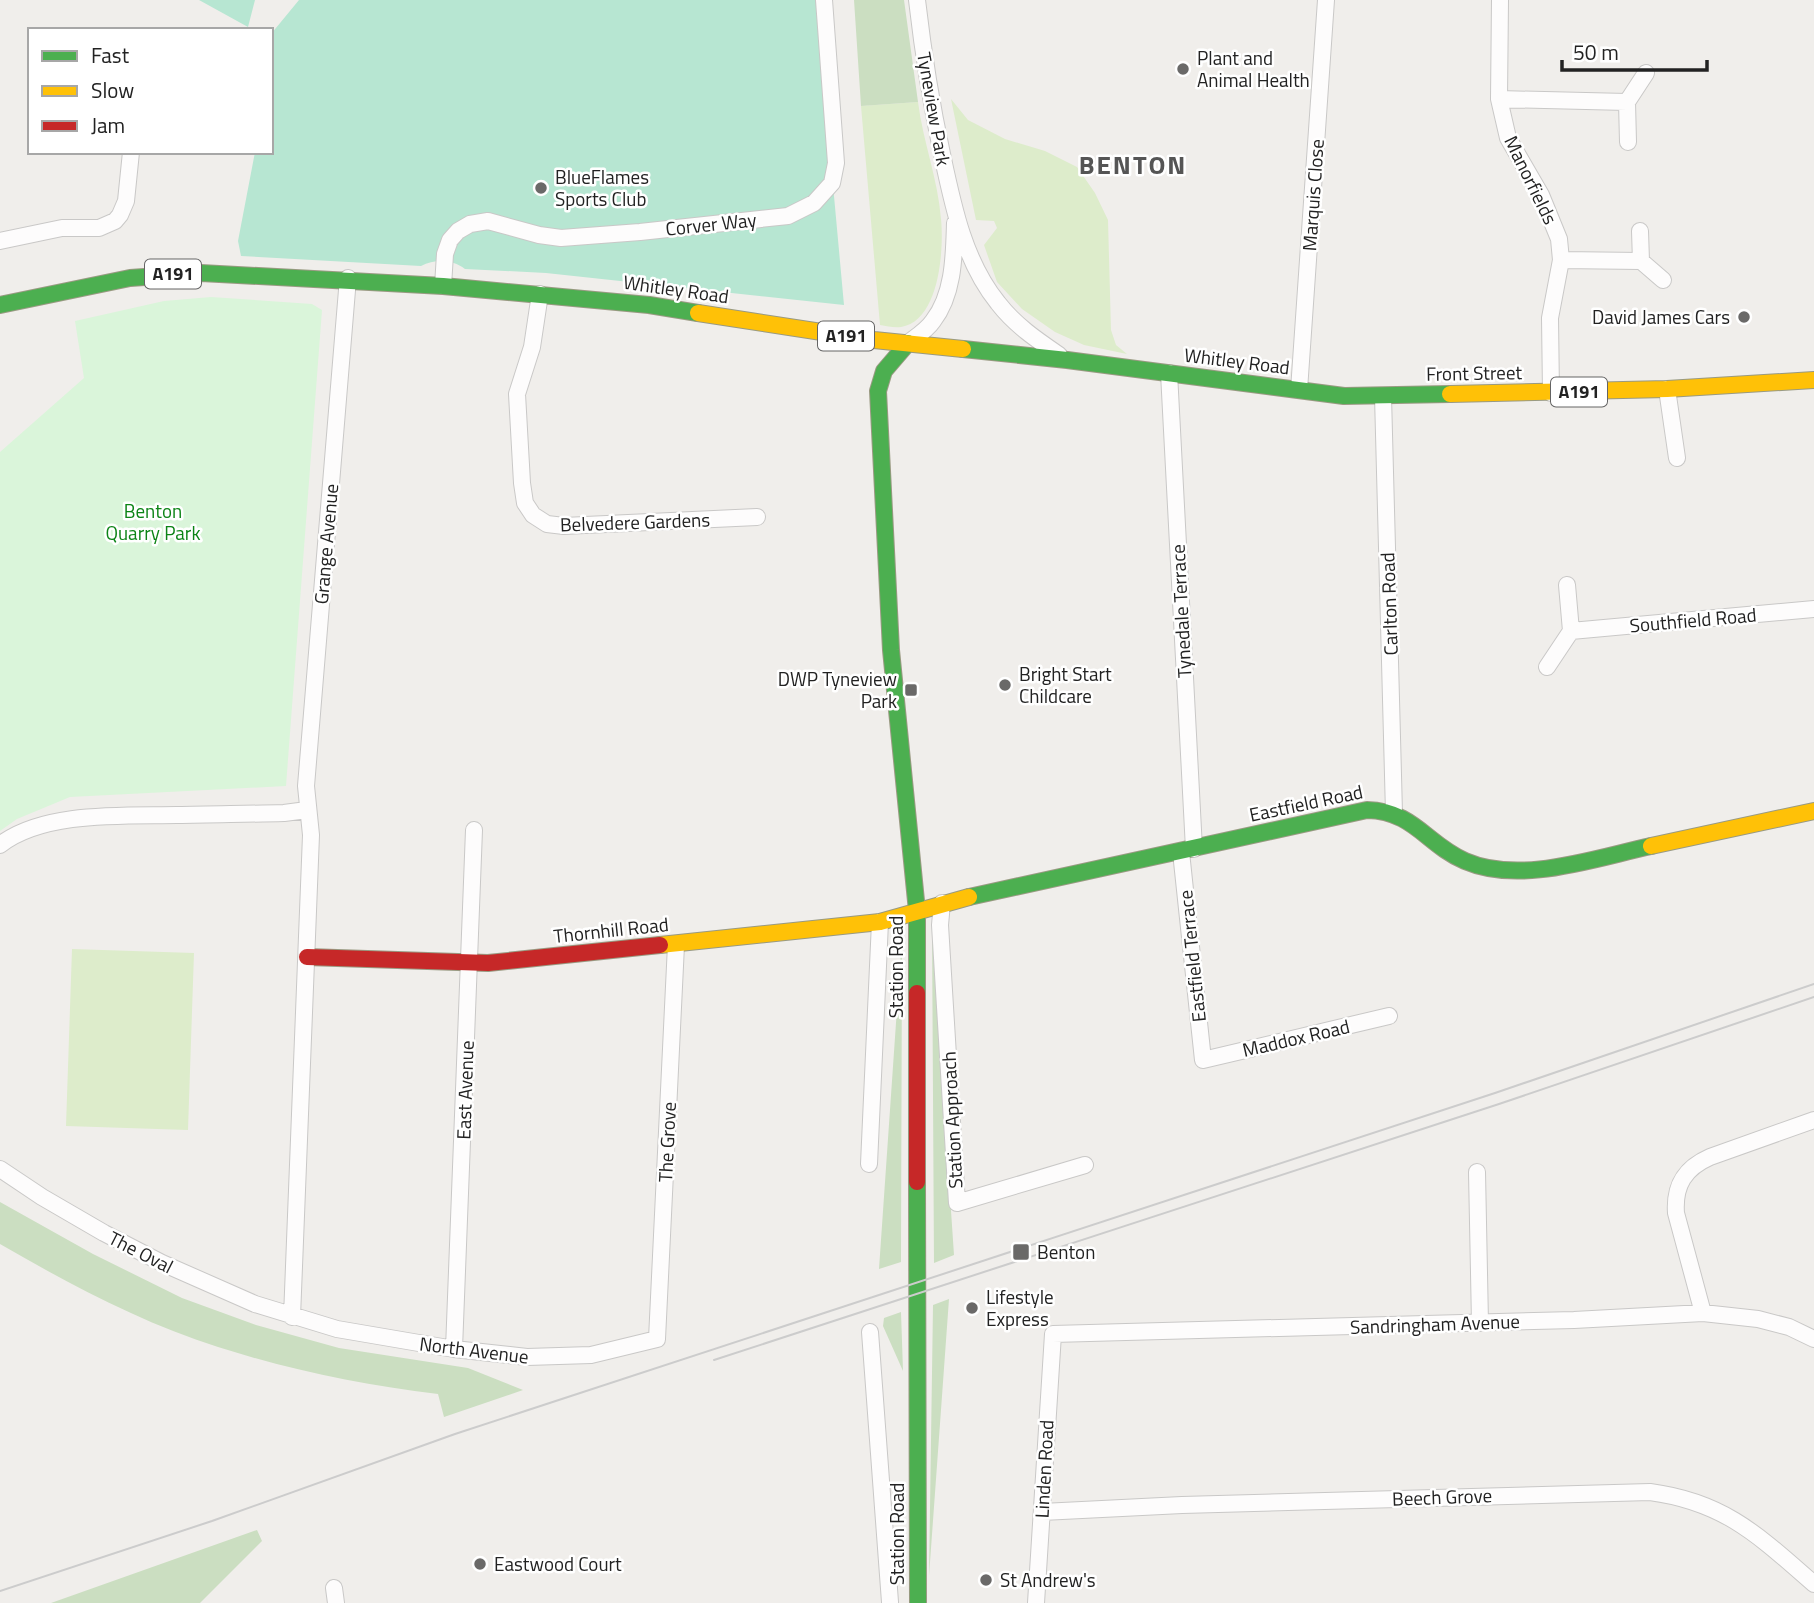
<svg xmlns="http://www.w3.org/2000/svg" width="1814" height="1603" font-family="'Titillium Web',sans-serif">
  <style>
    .grass { fill: #ddeccb }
    .forest { fill: #cbdec1 }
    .park { fill: #daf5da }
    .pitch { fill: #b7e6d2 }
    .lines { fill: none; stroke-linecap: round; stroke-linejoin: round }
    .street-casing { stroke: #c9c8c7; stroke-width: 18 }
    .fast-casing { stroke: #999a82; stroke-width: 18 }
    .slow-casing { stroke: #999a82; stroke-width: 18 }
    .jam-casing { stroke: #999a82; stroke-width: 18 }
    .street { stroke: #fdfcfc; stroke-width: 16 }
    .fast { stroke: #4caf50; stroke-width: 16 }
    .slow { stroke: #ffc107; stroke-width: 16 }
    .jam { stroke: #c62828; stroke-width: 16 }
    .tram { stroke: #ccc; stroke-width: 2 }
    .poi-dot { fill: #6a6968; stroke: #fff; stroke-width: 2.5 }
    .labels { text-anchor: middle; stroke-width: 5; stroke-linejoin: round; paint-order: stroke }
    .shield { fill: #fff; stroke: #646464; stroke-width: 2 }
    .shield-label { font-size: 18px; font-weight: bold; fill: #222 }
    .poi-label { font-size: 19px; fill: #222; stroke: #fff; text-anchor: start }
    .street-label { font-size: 19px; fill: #222; stroke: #fff }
    .park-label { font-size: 19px; fill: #0c8416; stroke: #fff }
    .district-label { font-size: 26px; font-weight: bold; letter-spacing: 2px; fill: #555; stroke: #fff }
  </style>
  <rect width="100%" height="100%" fill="#f0eeeb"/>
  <path class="grass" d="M 951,99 L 968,120 L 1005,139 L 1045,151 L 1077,167 L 1095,193 L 1108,220 L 1111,330 L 1116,345 L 1127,354 L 1084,345 L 1055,332 L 1022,309 L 997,282 L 984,245 L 997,228 L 994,221 L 976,220 Z
    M 918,102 C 923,142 938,179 941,219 C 944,248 940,321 901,327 C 894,328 887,326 880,325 L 861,106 Z
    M 72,949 L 194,953 L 188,1130 L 66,1126 Z"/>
  <path class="forest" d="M 854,0 L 904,0 L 918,102 L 861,106 Z
    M 932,929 L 954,1255 L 934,1263 Z
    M 902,936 L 901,1262 L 879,1269 Z
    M 0,1202 L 93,1254 L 182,1298 L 256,1325 L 339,1348 L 468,1368 L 523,1390 L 444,1417 L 438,1394 C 363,1385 290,1370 218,1347 C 142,1323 69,1284 0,1244 Z
    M 949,1299 L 929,1576 L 933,1305 Z
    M 901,1312 L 903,1371 L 883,1326 L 884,1318 Z
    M 257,1530 L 262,1541 L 200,1603 L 51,1603 Z"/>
  <path class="park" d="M 211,297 L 312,304 L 322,310 L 286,786 L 70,797 L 17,819 L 0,831 L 0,452 L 84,378 L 75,321 L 164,301 Z"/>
  <path class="pitch" d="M 199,0 L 255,0 L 248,27 Z
    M 299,0 L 816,0 L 844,305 L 546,273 L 465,269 C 452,259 435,259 421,266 L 241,256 L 238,241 L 255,152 L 271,152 L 271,34 Z"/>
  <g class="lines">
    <g class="street-casing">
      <path id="street" d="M 917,0 C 923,52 931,103 942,154 C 953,206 964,261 998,303 C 1015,325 1037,340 1059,355
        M 1500,0 L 1499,99 L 1508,138 L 1541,195 L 1559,239 L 1561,260 L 1550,318 L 1551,393
        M 1499,99 L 1627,102
        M 1628,142 L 1627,102 L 1646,73
        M 1640,231 L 1641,261 L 1663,280
        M 0,241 L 62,228 L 99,228 L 115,221 L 120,215 L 126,201 L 131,152
        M 1561,260 L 1641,261
        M 443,286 L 445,254 L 450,240 L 458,231 L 470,224 L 488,221 L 539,235 L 561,238 L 640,232 L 788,216 L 814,203 L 832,183 L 836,163 L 824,0
        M 540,294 L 532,347 L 517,394 L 522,483 L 525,503 L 533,515 L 547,524 L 564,526 L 757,517
        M 908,343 C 916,337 927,330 933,321 C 954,294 954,255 955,223
        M 1169,373 L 1194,849
        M 1667,389 L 1677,458
        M 1299,390 L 1326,0
        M 1383,396 L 1394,813
        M 1567,585 L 1571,631 L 1814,609
        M 1547,667 L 1571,631
        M 0,845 C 43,811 124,816 177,815 C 212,814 248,814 284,813 L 307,810
        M 1181,852 L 1203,1060 L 1389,1016
        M 942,903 L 940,925 L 957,1203 L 1085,1165
        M 869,1164 L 880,922
        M 0,1169 L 42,1197 L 104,1233 L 162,1263 L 255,1304 L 337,1329 L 454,1349 L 527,1357 L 591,1355 L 657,1339 L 676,945
        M 1477,1172 L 1480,1323
        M 1703,1313 L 1676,1213 C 1674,1185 1685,1168 1710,1157 L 1814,1120
        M 292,1317 L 311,835 L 306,786 L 348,278
        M 870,1332 L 890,1602
        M 454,1349 L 474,830
        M 1042,1512 L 1182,1505 L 1650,1492 C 1725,1502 1759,1536 1814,1584
        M 334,1588 L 336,1603
        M 1036,1603 L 1053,1334 L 1574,1320 L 1703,1313 L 1758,1319 L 1789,1327 L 1814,1339"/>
    </g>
    <g class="fast-casing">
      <path id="fast" d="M 0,305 L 130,278 L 201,273 L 443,286 L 649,305 L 698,313
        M 908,343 L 884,371 L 878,391 L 891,650 L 917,911 L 917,993
        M 963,349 L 1067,360 L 1344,396 L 1450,394
        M 969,897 L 1367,810 C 1414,811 1426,844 1465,861 C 1520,885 1595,858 1651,846
        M 917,1182 L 918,1603"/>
    </g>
    <g class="slow-casing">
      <path id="slow" d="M 698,313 L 874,340 L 963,349
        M 1450,394 L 1667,389 L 1814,380
        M 1651,846 L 1814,811
        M 660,945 L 880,922 L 969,897"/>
    </g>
    <g class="jam-casing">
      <path id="jam" d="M 307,957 L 488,963 L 660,945
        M 917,993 L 917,1182"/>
    </g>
    <use href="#street" class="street"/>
    <use href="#fast" class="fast"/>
    <use href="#slow" class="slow"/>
    <use href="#jam" class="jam"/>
    <path class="tram" d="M 714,1360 L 1499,1104 L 1814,997
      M 0,1591 L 212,1521 L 455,1434 L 1495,1093 L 1814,984"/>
  </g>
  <g class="poi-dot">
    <circle cx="1183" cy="69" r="7"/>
    <circle cx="541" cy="188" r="7"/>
    <circle cx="1744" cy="317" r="7"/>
    <circle cx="1005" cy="685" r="7"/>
    <rect x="904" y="683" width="14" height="14" rx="3.5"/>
    <rect x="1012" y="1243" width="18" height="18" rx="3.5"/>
    <circle cx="972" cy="1308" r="7"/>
    <circle cx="480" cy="1564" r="7"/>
    <circle cx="986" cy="1580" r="7"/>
  </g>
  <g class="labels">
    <g class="shield">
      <rect x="145" y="259.5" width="56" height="29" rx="5"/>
      <rect x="818" y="321.5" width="56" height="29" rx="5"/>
      <rect x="1551" y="377.5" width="56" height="29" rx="5"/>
    </g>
    <g class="shield-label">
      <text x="173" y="280">A191</text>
      <text x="846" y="342">A191</text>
      <text x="1579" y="398">A191</text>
    </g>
    <g class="poi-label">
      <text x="1197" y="65">Plant and<tspan x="1197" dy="22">Animal Health</tspan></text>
      <text x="555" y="184">BlueFlames<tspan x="555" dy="22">Sports Club</tspan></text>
      <text x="1730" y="324" text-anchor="end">David James Cars</text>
      <text x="1019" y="681">Bright Start<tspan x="1019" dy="22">Childcare</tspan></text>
      <text x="897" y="686" text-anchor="end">DWP Tyneview<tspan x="897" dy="22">Park</tspan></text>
      <text x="1037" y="1259">Benton</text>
      <text x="986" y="1304">Lifestyle<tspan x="986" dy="22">Express</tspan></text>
      <text x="494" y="1571">Eastwood Court</text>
      <text x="1000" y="1587">St Andrew's</text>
    </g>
    <g class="street-label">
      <text transform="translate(934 109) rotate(80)" y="7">Tyneview Park</text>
      <text transform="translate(1531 180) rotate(64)" y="7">Manorfields</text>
      <text transform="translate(1313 195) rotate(-86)" y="7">Marquis Close</text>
      <text transform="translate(711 224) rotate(-6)" y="7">Corver Way</text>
      <text transform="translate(676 289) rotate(8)" y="7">Whitley Road</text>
      <text transform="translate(1237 361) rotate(7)" y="7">Whitley Road</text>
      <text transform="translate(1474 373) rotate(-1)" y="7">Front Street</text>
      <text transform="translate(635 522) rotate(-2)" y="7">Belvedere Gardens</text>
      <text transform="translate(326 544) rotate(-85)" y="7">Grange Avenue</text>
      <text transform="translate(1389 604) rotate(-92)" y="7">Carlton Road</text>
      <text transform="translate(1181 611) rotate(-93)" y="7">Tynedale Terrace</text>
      <text transform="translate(1693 620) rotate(-5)" y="7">Southfield Road</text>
      <text transform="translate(1306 803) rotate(-12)" y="7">Eastfield Road</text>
      <text transform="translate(611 930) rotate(-6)" y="7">Thornhill Road</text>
      <text transform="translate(1192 956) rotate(-96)" y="7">Eastfield Terrace</text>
      <text transform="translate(896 967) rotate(-90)" y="7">Station Road</text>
      <text transform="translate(1296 1038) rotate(-13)" y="7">Maddox Road</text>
      <text transform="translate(465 1090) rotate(-88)" y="7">East Avenue</text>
      <text transform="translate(952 1120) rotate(-93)" y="7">Station Approach</text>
      <text transform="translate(667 1142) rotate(-87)" y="7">The Grove</text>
      <text transform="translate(141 1252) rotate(27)" y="7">The Oval</text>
      <text transform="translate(1435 1324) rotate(-2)" y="7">Sandringham Avenue</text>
      <text transform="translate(474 1350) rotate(7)" y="7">North Avenue</text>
      <text transform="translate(1044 1469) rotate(-87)" y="7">Linden Road</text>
      <text transform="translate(1442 1497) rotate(-2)" y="7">Beech Grove</text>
      <text transform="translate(897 1534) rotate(-90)" y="7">Station Road</text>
    </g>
    <g class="park-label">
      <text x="153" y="518">Benton<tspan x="153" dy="22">Quarry Park</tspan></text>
    </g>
    <g class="district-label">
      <text x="1133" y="174">BENTON</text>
    </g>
  </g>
  <rect x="28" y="28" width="245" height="126" fill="#ffffff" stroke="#a7a7a7" stroke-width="2"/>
  <rect x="42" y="51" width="35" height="10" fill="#4caf50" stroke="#a7a7a7" stroke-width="2"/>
  <text x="91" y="63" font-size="21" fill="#222222">Fast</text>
  <rect x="42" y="86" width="35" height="10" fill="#ffc107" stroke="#a7a7a7" stroke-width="2"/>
  <text x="91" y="98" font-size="21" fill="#222222">Slow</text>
  <rect x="42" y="121" width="35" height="10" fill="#c62828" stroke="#a7a7a7" stroke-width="2"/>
  <text x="91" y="133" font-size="21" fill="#222222">Jam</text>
  <path d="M1562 60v10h145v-10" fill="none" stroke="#222222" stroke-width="3.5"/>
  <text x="1573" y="60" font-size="21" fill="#222222" stroke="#ffffff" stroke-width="5" paint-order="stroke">50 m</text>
</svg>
